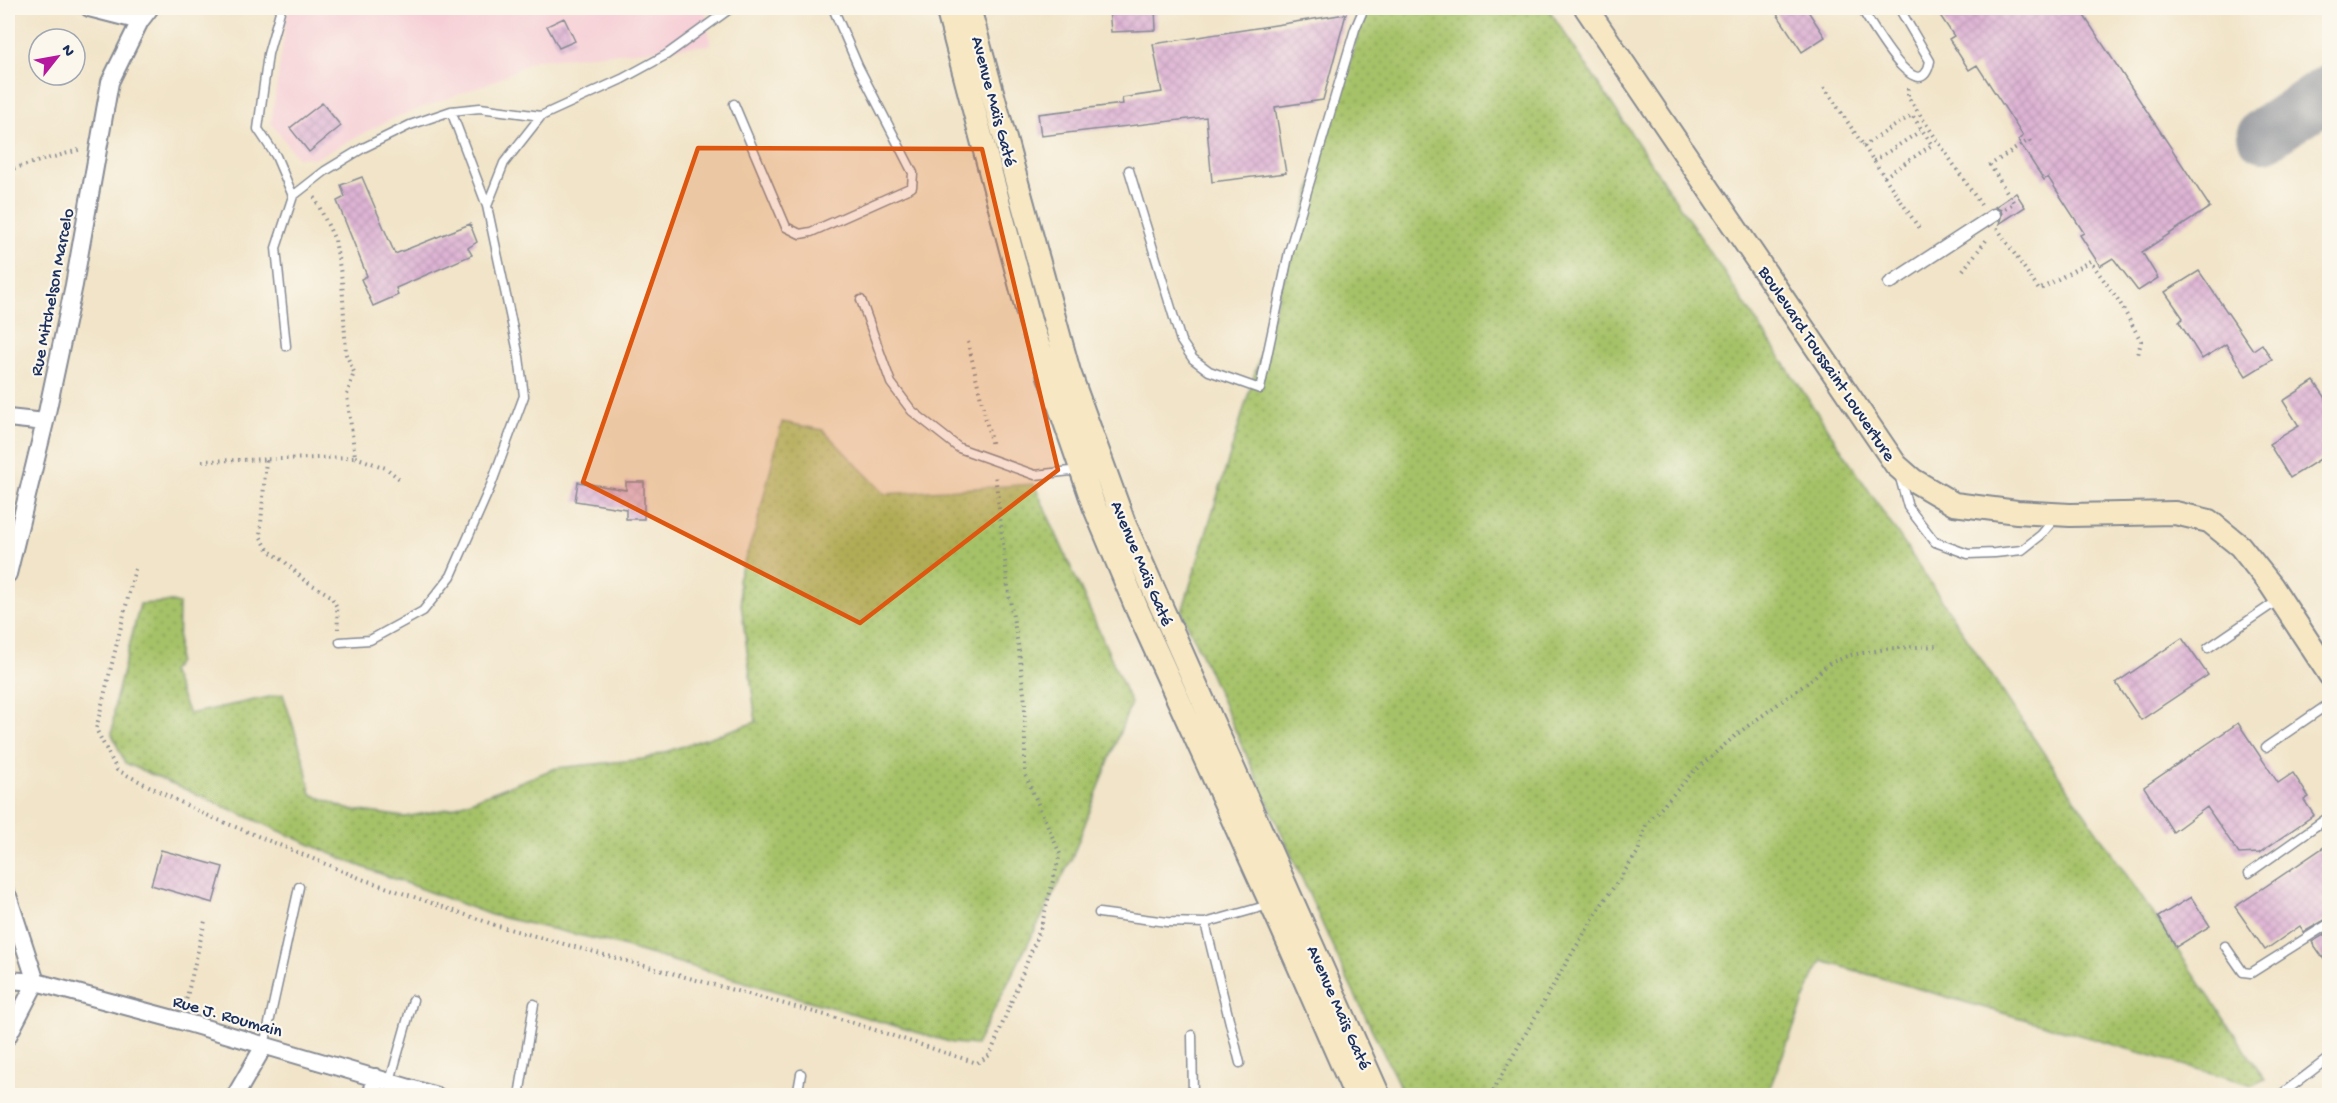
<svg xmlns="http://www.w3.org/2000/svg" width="2337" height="1103" font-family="'Gochi Hand',sans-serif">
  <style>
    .built { fill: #f6cfd6 }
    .grass { fill: url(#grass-dots); stroke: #607863; stroke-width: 1.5 }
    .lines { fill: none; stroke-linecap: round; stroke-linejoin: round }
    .taxiway { stroke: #868a93; stroke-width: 54 }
    .building { fill: url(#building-cross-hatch) }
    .service-casing { stroke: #868a93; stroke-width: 11 }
    .pedestrian-casing { stroke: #868a93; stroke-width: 15 }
    .minor-casing { stroke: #868a93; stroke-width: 20 }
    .secondary-casing { stroke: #868a93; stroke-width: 26 }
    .path { stroke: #868a93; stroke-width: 4; stroke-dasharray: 1.5 4.5; stroke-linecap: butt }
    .service { stroke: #fff; stroke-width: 8 }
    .pedestrian { stroke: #fff; stroke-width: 12 }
    .minor { stroke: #fff; stroke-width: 16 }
    .secondary { stroke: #f7e8c3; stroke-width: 22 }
    .marked { fill: #de5710; fill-opacity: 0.2; stroke: #de5710; stroke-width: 4.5; stroke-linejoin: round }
    .labels { text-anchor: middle; stroke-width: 4.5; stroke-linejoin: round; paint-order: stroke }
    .street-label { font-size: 18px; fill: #1b2f5e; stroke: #fbf7ec }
  </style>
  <defs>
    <pattern id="grass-dots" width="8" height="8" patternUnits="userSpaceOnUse" patternTransform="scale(1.5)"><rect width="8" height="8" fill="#a6c268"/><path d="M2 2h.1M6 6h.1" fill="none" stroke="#869e59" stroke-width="1.8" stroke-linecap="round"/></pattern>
    <pattern id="building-cross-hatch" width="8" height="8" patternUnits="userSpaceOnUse" patternTransform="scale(1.5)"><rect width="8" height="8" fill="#deb4d4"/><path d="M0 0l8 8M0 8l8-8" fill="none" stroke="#be9bb8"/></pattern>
  </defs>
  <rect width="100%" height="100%" fill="#fbf7ec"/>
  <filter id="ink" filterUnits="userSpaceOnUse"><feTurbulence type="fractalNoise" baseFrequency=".0167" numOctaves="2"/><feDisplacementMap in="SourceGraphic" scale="12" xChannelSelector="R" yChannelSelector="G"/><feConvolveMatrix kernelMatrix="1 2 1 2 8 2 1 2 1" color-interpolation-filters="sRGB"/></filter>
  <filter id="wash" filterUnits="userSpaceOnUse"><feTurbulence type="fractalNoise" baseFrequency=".008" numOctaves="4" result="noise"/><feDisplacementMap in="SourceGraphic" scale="24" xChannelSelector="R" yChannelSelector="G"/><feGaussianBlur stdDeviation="1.35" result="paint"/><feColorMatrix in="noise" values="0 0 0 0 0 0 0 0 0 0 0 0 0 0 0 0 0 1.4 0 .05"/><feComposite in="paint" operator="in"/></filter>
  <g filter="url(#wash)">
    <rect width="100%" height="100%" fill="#f1e4c8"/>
    <path class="built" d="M 288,8 L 705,8 L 711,45 L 535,60 L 492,82 L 391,119 L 316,158 L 297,157 L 271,123 Z"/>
    <path class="grass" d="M 1366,8 L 1548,8 L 2020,718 L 2265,1079 L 2253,1085 L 1822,961 L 1815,973 L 1767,1095 L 1404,1095 L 1348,981 L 1182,612 Z
      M 782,422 L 823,430 L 885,494 L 1034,484 L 1131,703 L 1072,858 L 976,1045 L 953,1043 L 608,942 L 491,915 L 357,865 L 125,763 L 112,734 L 115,702 L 140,604 L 172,602 L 179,604 L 178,662 L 171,671 L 189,714 L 283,694 L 304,760 L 311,794 L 347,809 L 405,817 L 452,808 L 556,768 L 644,759 L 756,722 L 738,579 L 756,528 Z"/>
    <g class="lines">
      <path class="taxiway" d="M 2264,135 L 2330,91"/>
    </g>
    <g id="blocks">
      <path class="building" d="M 1109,8 L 1155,8 L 1156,30 L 1111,32 Z
        M 1773,8 L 1806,8 L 1825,37 L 1802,52 Z
        M 1935,8 L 2079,8 L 2210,207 L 2142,252 L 2158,278 L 2138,291 L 2113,258 L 2100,266 L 2080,235 L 2084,233 L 2048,177 L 2044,180 L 2018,140 L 2023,136 L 1977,65 L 1969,70 L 1949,39 L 1954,36 Z
        M 1346,14 L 1323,100 L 1275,107 L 1286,173 L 1212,182 L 1206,117 L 1041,136 L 1038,114 L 1123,104 L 1122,98 L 1162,92 L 1153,44 Z
        M 564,18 L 575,41 L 559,48 L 547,26 Z
        M 322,103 L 341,126 L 309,152 L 290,128 Z
        M 362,177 L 395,254 L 470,224 L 477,242 L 468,248 L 472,255 L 396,288 L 398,295 L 373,306 L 361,279 L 367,276 L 337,201 L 345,197 L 341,185 Z
        M 2016,193 L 2025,207 L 1999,224 L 2002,214 L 2001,210 L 1995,207 Z
        M 2199,271 L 2253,350 L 2262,344 L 2272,360 L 2246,376 L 2226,344 L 2202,359 L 2179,322 L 2183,318 L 2165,292 Z
        M 2314,381 L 2330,404 L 2330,453 L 2290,478 L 2269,444 L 2299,426 L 2283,401 Z
        M 578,482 L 626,490 L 626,482 L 644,482 L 644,519 L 626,519 L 626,509 L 575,501 Z
        M 2182,638 L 2208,675 L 2141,720 L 2116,683 Z
        M 2238,723 L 2278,783 L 2293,773 L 2309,797 L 2304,800 L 2314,815 L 2259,853 L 2239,854 L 2207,807 L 2173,832 L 2144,787 Z
        M 2330,843 L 2330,917 L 2304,932 L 2300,926 L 2265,950 L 2235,907 Z
        M 161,850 L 223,867 L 213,903 L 151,885 Z
        M 2191,897 L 2210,926 L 2176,947 L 2158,917 Z
        M 2330,931 L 2330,968 L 2312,942 Z"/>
    </g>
  </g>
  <g filter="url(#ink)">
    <use href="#blocks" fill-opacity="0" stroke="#868a93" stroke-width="1.5"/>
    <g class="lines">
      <g class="service-casing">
        <path id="service" d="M 281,8 L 268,54 L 258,129 L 276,156 L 293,196 L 276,248 L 286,346
          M 1861,8 C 1869,19 1920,114 1930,61 L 1899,8
          M 734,104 L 786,227 L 800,234 L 811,232 L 912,187 L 913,173 L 858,66 L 833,8
          M 451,111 L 487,206
          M 1129,170 L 1181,341 L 1193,359 L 1209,371 L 1260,389 L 1289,252 L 1355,29 L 1364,8
          M 293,196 L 325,171 L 363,148 L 410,125 L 451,111 L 480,108 L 541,116 L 622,79 L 666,55 L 731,8
          M 861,300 L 891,383 L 912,411 L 959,448 L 1035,475 L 1080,470
          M 1899,474 L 1908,507 L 1935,542 L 1968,554 L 1995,553 L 2022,550 L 2041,535 L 2056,517
          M 340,642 L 370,640 L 423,611 L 451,576 L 491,485 L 524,396 L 519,357 L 487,206 L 504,163 L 541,116
          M 2208,648 L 2280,599
          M 2266,747 L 2330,703
          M 2249,873 L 2330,816
          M 1099,913 L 1167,922 L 1205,923 L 1269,905
          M 1205,923 L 1240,1063
          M 2225,946 L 2243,972 L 2251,973 L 2330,923
          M 1192,1035 L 1193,1096
          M 264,1046 L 299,887
          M 390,1081 L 413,1000
          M 519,1096 L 534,1004
          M 797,1096 L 801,1074
          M 2279,1096 L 2330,1057"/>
      </g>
      <g class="pedestrian-casing">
        <path id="pedestrian" d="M 1890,283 L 1994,215"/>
      </g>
      <g class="minor-casing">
        <path id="minor" d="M 89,8 L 140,21
          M 8,418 L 45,422
          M 8,574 L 45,422 L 74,285 L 110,82 L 140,21 L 150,8
          M 8,896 L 36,982 L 8,1036
          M 8,980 L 36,982 L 181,1021 L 437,1096
          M 235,1096 L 264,1046
          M 372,1096 L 375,1077"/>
      </g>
      <g class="secondary-casing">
        <path id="secondary" d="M 947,8 L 1030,321 L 1094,506 L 1138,611 L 1279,921 L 1356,1096
          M 969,8 L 1069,372 L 1124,523 L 1379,1096
          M 1586,8 L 1896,465 L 1913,480 L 1954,504 L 2017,512 L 2070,515 L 2175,513 L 2209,521 L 2240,546 L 2271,585 L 2330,675"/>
      </g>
      <path class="path" d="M 1824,87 L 1921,231
        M 1908,88 L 1908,97 L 1981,205
        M 1863,146 L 1912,115 L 1932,145 L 1884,177
        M 1874,161 L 1922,130
        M 8,170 L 82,149
        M 2005,208 L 2014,203 L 1990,165 L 2029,140 L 2032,146
        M 1997,228 L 2039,290 L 2090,261 L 2119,301 L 2141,341 L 2138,355
        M 1963,270 L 1988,238
        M 968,342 L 992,446
        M 355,457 L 386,468 L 402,481
        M 266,460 L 260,536 L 269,551 L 284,561 L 304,580 L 331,596 L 337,607 L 338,629
        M 202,461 L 355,457 L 347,395 L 354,372 L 346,354 L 342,280 L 335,240 L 314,196
        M 135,569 L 96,729 L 117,770 L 204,814 L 362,879 L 498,926 L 847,1021 L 977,1063 L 990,1055 L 1041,927 L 1060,854 L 1025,774 L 1025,703 L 1019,650 L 1009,595 L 995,474
        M 185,1005 L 205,921
        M 1490,1096 L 1562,970 L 1602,904 L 1638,852 L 1646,825 L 1694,771 L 1741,731 L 1807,683 L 1830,663 L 1851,655 L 1892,648 L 1939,646"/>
      <use href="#service" class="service"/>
      <use href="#pedestrian" class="pedestrian"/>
      <use href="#minor" class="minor"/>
      <use href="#secondary" class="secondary"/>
    </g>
  </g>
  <path class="marked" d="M 698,148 L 982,149 L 1058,470 L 860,623 L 583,482 Z"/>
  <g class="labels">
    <g class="street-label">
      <text transform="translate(995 101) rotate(75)" y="6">Avenue Maïs Gaté</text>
      <text transform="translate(51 292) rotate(-79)" y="6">Rue Mitchelson Marcelo</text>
      <text transform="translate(1828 363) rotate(56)" y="6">Boulevard Toussaint Louverture</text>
      <text transform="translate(1143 563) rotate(67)" y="6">Avenue Maïs Gaté</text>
      <text transform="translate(1340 1007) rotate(66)" y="6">Avenue Maïs Gaté</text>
      <text transform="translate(228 1015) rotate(16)" y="6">Rue J. Roumain</text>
    </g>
  </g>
  <rect width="2337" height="1103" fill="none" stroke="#fbf7ec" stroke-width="30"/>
  <g transform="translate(57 57) rotate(59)"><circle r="28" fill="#fbf7ec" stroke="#a1a7b3" stroke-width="1.5"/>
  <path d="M0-4.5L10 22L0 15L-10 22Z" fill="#b5179e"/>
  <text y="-9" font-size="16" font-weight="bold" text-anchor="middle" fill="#1b2f5e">N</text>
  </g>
</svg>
